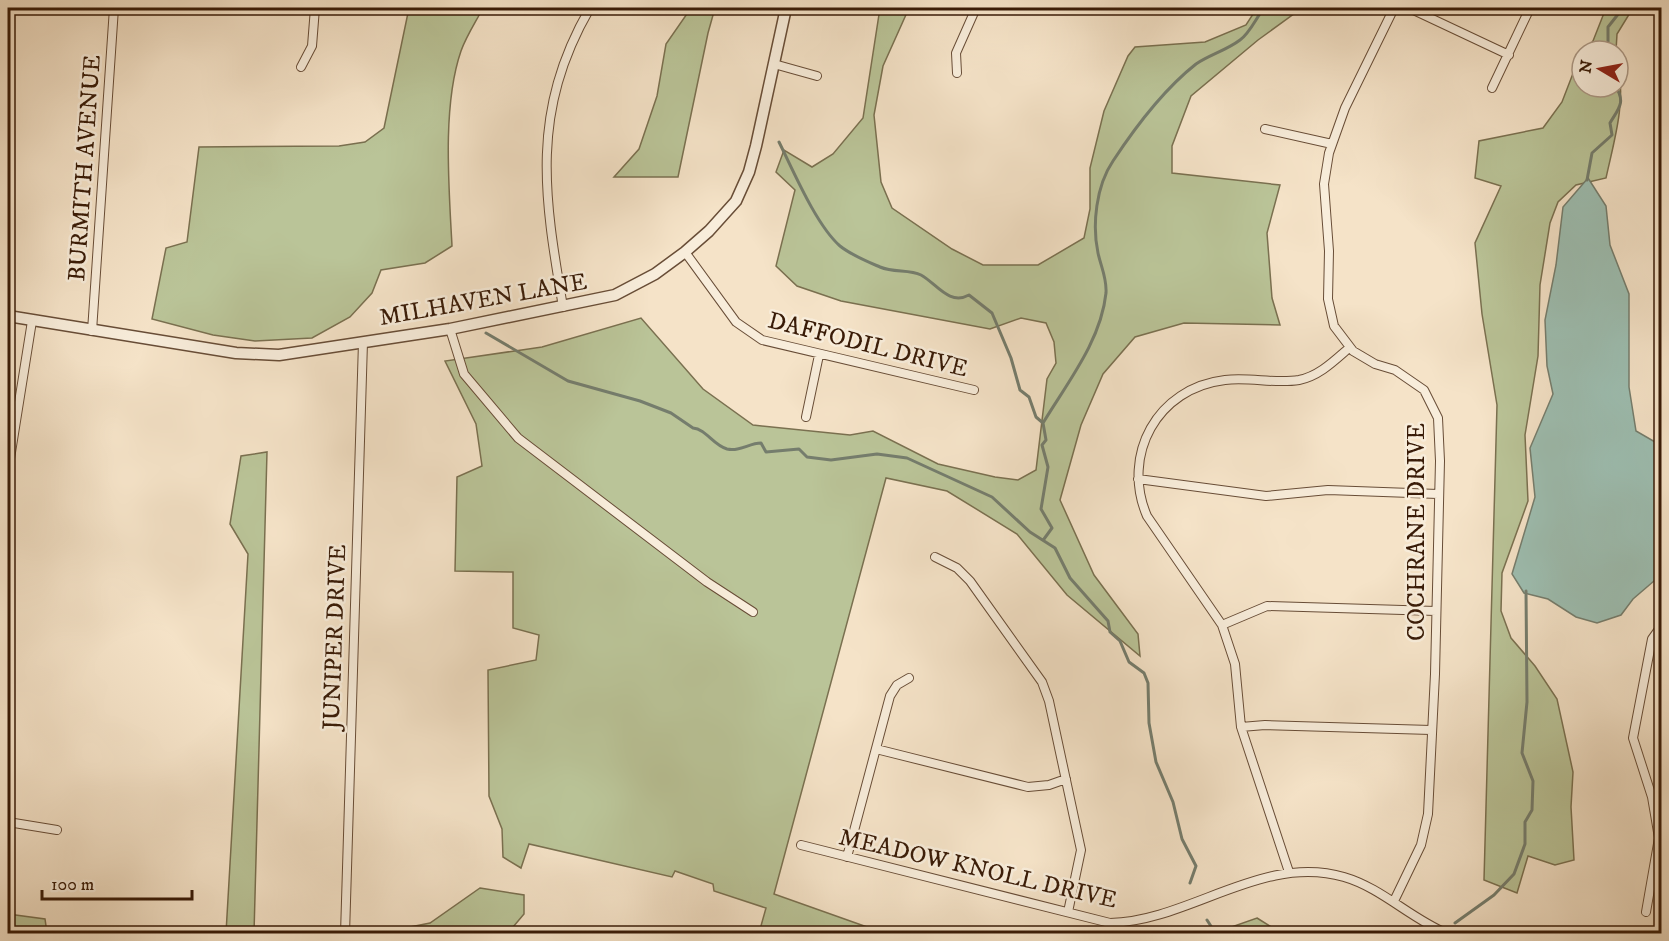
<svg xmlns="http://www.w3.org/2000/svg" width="1669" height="941" font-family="'IM FELL DW Pica',serif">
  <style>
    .green { fill: #bac498; stroke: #7a7050; stroke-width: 1.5 }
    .water { fill: #9dbeb1; stroke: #757d6d; stroke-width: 1.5 }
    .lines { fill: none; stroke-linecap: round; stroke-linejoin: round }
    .stream { stroke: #757d6d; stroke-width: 3 }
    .minor-casing { stroke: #684d37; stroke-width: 10 }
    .tertiary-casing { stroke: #684d37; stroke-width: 13 }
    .minor { stroke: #f8eddb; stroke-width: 8 }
    .tertiary { stroke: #f8eddb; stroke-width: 10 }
    .labels { text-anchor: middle; stroke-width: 5; stroke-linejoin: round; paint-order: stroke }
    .street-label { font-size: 24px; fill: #391b07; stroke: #f8eddb }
  </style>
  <rect width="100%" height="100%" fill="#f5e3c8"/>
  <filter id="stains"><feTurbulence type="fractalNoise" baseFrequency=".00333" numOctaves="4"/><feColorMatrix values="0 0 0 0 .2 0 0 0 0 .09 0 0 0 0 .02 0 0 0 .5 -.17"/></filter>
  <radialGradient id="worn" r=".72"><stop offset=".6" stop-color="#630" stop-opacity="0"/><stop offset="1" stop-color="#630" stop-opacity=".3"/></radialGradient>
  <path class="green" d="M 409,8 L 481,8 L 482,10 C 475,23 466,37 461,51 C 442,106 449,188 452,246 L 425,263 L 381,270 L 372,293 L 350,317 L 312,338 L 255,341 L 213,335 L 152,319 L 166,248 L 187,242 L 199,147 L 339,146 L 365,142 L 384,128 Z
    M 691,8 L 715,8 L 708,33 L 678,177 L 614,177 L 639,149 L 657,96 L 666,44 Z
    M 880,8 L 909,8 L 883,66 L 874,115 L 881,182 L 892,208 L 952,249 L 983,265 L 1038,265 L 1084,238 L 1090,209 L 1090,168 L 1104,111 L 1128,56 L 1135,47 L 1205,42 L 1246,25 L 1257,8 L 1302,8 L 1258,40 L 1191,96 L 1172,146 L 1172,173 L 1280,185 L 1267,233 L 1272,298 L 1280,325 L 1184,323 L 1135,337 L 1103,374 L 1081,425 L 1060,500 L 1094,575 L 1138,634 L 1140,656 L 1067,595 L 1017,534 L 947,491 L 886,478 L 774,894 L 884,933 L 759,933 L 766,908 L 714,891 L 713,884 L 675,871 L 672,877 L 529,844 L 521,868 L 503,857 L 502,829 L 489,796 L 488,670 L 536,660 L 539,635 L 513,628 L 513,572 L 455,571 L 457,477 L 482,466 L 476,424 L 445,361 L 542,347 L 641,318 L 703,389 L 753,425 L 850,435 L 873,431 L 938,464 L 995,477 L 1018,480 L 1036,470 L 1047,379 L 1056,363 L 1054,342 L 1046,323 L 1021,318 L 990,329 L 841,301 L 797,286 L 776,266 L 795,190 L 776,172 L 784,150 L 812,167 L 833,154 L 863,118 Z
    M 1606,8 L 1633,8 L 1617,34 L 1616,51 L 1586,51 L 1593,41 Z
    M 1582,56 L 1582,87 L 1618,87 L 1618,65 C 1626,103 1614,141 1606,178 L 1576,185 L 1558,202 L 1550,223 L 1540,285 L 1538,356 L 1525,435 L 1528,501 L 1502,573 L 1501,611 L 1511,638 L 1535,666 L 1557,699 L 1573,772 L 1571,807 L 1574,860 L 1555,865 L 1528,856 L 1517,893 L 1484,880 L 1497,405 L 1482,314 L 1475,243 L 1501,186 L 1475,178 L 1479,141 L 1543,128 L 1562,102 L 1577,63 Z
    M 267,452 L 254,933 L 226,933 L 248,554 L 230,524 L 241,456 Z
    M 480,888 L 524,895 L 524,914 L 508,933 L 380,933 L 430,923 Z
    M 8,914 L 45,919 L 47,933 L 8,933 Z
    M 1257,918 L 1281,933 L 1220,933 L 1220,931 Z"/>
  <path class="water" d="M 1588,178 L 1606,206 L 1610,245 L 1629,294 L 1629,387 L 1636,431 L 1662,446 L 1661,575 L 1633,599 L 1621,615 L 1597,623 L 1576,617 L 1548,599 L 1524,593 L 1512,574 L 1535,497 L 1530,448 L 1553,394 L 1547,366 L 1545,320 L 1556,265 L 1563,207 Z"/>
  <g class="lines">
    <path class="stream" d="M 1608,51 L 1608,27 L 1623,8
      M 779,142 C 793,170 816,225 840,246 C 851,255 866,261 880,267 C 894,273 909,269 921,275 C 936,283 949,306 969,295 L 992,313 L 1011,358 L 1020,390 L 1029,397 L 1036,417 L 1043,423 L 1046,440 L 1042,445 L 1048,467 L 1041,509 L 1052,528 L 1044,539
      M 1587,180 L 1592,153 L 1612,135 L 1610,123 C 1618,109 1626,103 1616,87
      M 486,333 L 568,381 L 640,401 L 671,413 L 693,428 C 706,429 713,445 727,449 C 740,452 749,443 761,443 L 766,452 L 799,449 L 807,457 L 831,460 L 877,454 L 907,458 L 992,497 L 1030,532 L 1055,548 L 1070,578 L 1108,621 L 1110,632 L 1120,641 L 1129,662 L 1144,673 L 1148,683 L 1149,723 L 1156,762 L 1173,802 L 1182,839 L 1196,866 L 1190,883
      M 1043,423 C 1067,383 1101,341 1106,293 C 1107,278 1101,267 1098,253 C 1092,225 1096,186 1113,161 C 1136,126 1163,90 1196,64 C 1209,55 1227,50 1240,40 C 1250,33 1256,18 1264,8
      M 1207,920 L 1216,934
      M 1455,923 L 1494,895 L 1514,874 L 1525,844 L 1525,822 L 1532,810 L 1533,781 L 1522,753 L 1527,702 L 1526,591"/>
    <g class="minor-casing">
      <path id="minor" d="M 1394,8 L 1345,108 L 1329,153 L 1324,184 L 1329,251 L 1328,299 L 1334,326 L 1353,351 L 1375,364 L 1395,370 L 1424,390 L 1438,418 L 1440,461 L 1435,674 L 1428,814 L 1421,845 L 1394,901
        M 1409,8 L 1509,55
        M 774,64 L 817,76
        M 301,67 L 312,46 L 315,8
        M 957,73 L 956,53 L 976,8
        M 1492,88 L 1530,8
        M 1265,129 L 1332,144
        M 685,252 L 736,322 L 762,340 L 974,390
        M 563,307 C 544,195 530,112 590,8
        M 450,329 L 464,374 L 518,438 L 707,582 L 753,612
        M 92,331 L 114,8
        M 806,417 L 819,355
        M 8,471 L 32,321
        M 1138,479 L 1266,496 L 1328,490 L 1438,494
        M 935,557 L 957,568 L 970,581 L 1042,682 L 1049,701 L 1081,850 L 1068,912
        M 1222,625 L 1267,606 L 1436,611
        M 1241,727 L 1265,725 L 1431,730
        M 876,749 L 1028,787 L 1049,785 L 1066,779
        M 8,822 L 57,830
        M 801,845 L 1110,923 C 1190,921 1263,853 1344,877 C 1382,888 1411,919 1448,934
        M 847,857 L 890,696 L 897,685 L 909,678
        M 1289,872 L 1241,727 L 1235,664 L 1222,625 L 1147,516 C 1121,455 1157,388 1225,380 C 1250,377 1275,384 1299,380 C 1319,376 1334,361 1349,348
        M 1646,912 L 1659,838 L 1652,797 L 1633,738 L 1652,639 L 1662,625
        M 345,934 L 363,342"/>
    </g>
    <g class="tertiary-casing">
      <path id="tertiary" d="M 8,316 L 236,353 L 279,355 L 450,329 L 615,295 L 655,274 L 685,252 L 709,231 L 736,201 L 749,172 L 756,146 L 786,8"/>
    </g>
    <use href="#minor" class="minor"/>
    <use href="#tertiary" class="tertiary"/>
  </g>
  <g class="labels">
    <g class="street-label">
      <text transform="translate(84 168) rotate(-86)" y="8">BURMITH AVENUE</text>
      <text transform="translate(483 299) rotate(-10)" y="8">MILHAVEN LANE</text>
      <text transform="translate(868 344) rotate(14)" y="8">DAFFODIL DRIVE</text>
      <text transform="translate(1416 532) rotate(-90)" y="8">COCHRANE DRIVE</text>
      <text transform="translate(334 637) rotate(-88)" y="8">JUNIPER DRIVE</text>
      <text transform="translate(978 868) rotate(13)" y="8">MEADOW KNOLL DRIVE</text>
    </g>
  </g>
  <rect width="1669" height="941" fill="none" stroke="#f5e3c8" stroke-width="30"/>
  <rect x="9" y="9" width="1651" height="923" fill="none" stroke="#391b07" stroke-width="3"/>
  <rect x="15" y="15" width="1639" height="911" fill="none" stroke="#391b07" stroke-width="1.5"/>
  <g transform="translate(1600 69) rotate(280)"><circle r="28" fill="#f8eddb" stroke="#ac9986" stroke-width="1.5"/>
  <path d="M0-4.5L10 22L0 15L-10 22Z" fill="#8f2418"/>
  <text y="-9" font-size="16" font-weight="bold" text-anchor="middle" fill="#391b07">N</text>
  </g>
  <path d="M42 890v9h150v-9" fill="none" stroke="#391b07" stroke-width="3"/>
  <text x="51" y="890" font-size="18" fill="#391b07" stroke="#f8eddb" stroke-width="4.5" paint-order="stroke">100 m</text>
  <rect width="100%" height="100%" filter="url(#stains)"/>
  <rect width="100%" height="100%" fill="url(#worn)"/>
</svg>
